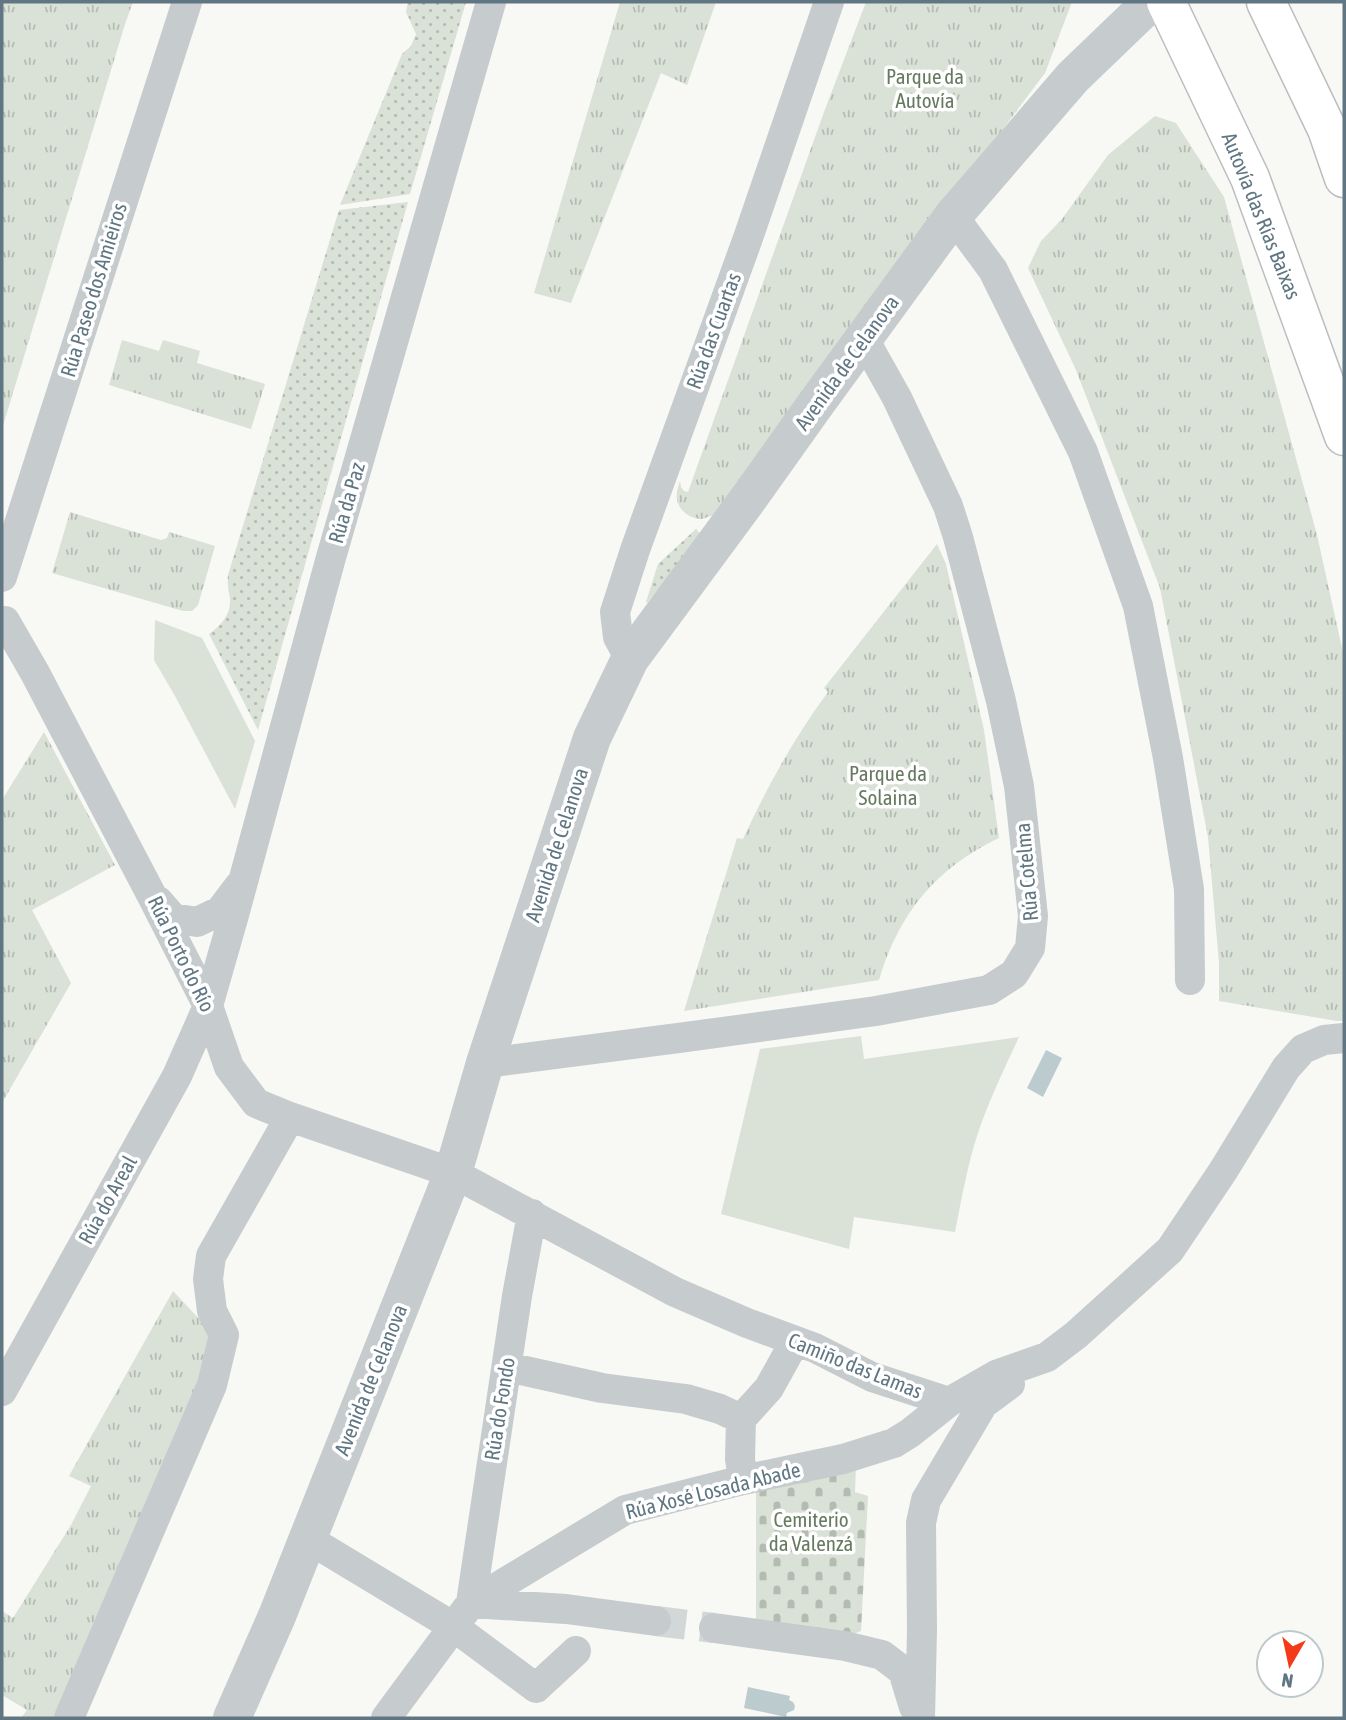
<svg xmlns="http://www.w3.org/2000/svg" width="1346" height="1720" font-family="'Asap Condensed',sans-serif">
  <style>
    .grass { fill: #dae1d6 }
    .cemetery { fill: url(#cemetery-stones) }
    .park { fill: url(#park-tufts) }
    .garden { fill: url(#garden-dots) }
    .water { fill: #bccbce }
    .lines { fill: none; stroke-linecap: round; stroke-linejoin: round }
    .minor-tunnel { stroke: #d2d8d8; stroke-width: 30; stroke-dasharray: 30 15; stroke-linecap: butt }
    .motorway-casing { stroke: #babec1; stroke-width: 41 }
    .minor { stroke: #c6cbce; stroke-width: 30 }
    .tertiary { stroke: #c6cbce; stroke-width: 38 }
    .motorway { stroke: #fff; stroke-width: 38 }
    .labels { text-anchor: middle; stroke-width: 7; stroke-linejoin: round; paint-order: stroke }
    .park-label { font-size: 21px; fill: #677a60; stroke: #fff }
    .street-label { font-size: 21px; fill: #607783; stroke: #fff }
  </style>
  <defs>
    <pattern id="cemetery-stones" width="16" height="16" patternUnits="userSpaceOnUse" patternTransform="scale(1.75)"><rect width="16" height="16" fill="#dae1d6"/><path d="M2 7V4a2 2 0 0 1 4 0v3zM10 15v-3a2 2 0 0 1 4 0v3z" fill="#b4bbb3"/></pattern>
    <pattern id="park-tufts" width="24" height="20" patternUnits="userSpaceOnUse" patternTransform="scale(1.75)"><rect width="24" height="20" fill="#dae1d6"/><path d="M3 7l-1-3M5 7V3M7 7l1-3M15 17l-1-3M17 17v-4M19 17l1-3" fill="none" stroke="#b4bbb3"/></pattern>
    <pattern id="garden-dots" width="8" height="8" patternUnits="userSpaceOnUse" patternTransform="scale(1.75)"><rect width="8" height="8" fill="#dae1d6"/><path d="M2 2h.1M6 6h.1" fill="none" stroke="#b4bbb3" stroke-width="1.8" stroke-linecap="round"/></pattern>
  </defs>
  <rect width="100%" height="100%" fill="#f8f8f5"/>
  <path class="grass" d="M 155,620 L 202,638 L 255,741 L 235,809 L 175,696 L 154,660 Z
    M 861,1036 L 864,1059 L 1019,1037 C 1005,1067 991,1096 980,1127 C 968,1161 962,1197 955,1232 L 854,1217 L 849,1249 L 721,1214 L 760,1049 Z"/>
  <path class="cemetery" d="M 856,1465 L 855,1492 L 868,1496 L 861,1631 L 850,1635 L 756,1625 L 756,1489 Z"/>
  <path class="park" d="M 2,2 L 133,2 L 125,24 L 2,429 Z
    M 620,2 L 716,2 L 687,85 L 661,73 L 571,303 L 534,293 Z
    M 866,2 L 1072,2 L 1045,73 L 713,515 C 710,516 706,518 702,519 C 690,519 678,510 677,499 C 676,493 678,487 680,481 L 681,487 L 684,491 L 688,492 L 824,112 Z
    M 1155,116 L 1176,123 L 1224,197 L 1317,535 L 1344,657 L 1344,1021 L 1337,1021 L 1219,1001 L 1219,963 L 1208,837 L 1160,588 L 1076,370 L 1028,268 L 1041,241 L 1062,219 L 1108,155 Z
    M 122,340 L 159,351 L 163,340 L 200,351 L 197,363 L 265,384 L 251,429 L 109,385 Z
    M 70,512 L 161,540 L 167,538 L 169,532 L 215,546 L 198,605 L 192,611 L 183,611 L 52,573 Z
    M 937,544 L 946,564 L 984,730 L 999,838 C 936,868 899,913 879,980 L 684,1011 L 737,838 L 743,839 C 767,787 794,738 828,692 L 824,688 Z
    M 44,732 L 115,865 L 32,910 L 71,983 L 2,1103 L 2,800 Z
    M 173,1291 L 215,1336 L 69,1718 L 21,1718 L 27,1710 L 2,1695 L 2,1611 L 13,1618 L 71,1525 L 91,1486 L 69,1476 Z"/>
  <path class="garden" d="M 408,2 L 466,2 L 410,194 L 340,205 L 402,54 L 411,46 L 416,34 L 406,12 Z
    M 408,202 L 258,730 L 209,634 C 221,625 231,615 230,599 C 229,591 227,584 228,575 L 339,210 Z
    M 696,529 L 702,536 L 647,603 L 646,602 L 658,564 Z"/>
  <path class="water" d="M 1046,1050 L 1062,1058 L 1043,1097 L 1027,1088 Z
    M 748,1687 L 790,1696 L 789,1700 L 793,1702 L 795,1706 L 794,1710 L 787,1713 L 786,1717 L 744,1708 Z"/>
  <g class="lines">
    <path class="minor-tunnel" d="M 656,1621 L 714,1628"/>
    <g class="motorway-casing">
      <path id="motorway" d="M 1166,2 L 1250,178 L 1344,436
        M 1266,2 L 1327,129 L 1344,178"/>
    </g>
    <path class="minor" d="M 953,216 L 993,270 L 1083,452 L 1138,606 L 1168,758 L 1189,889 L 1190,980
      M 2,577 L 187,2
      M 5,621 L 35,673 L 151,894 L 208,1006 L 229,1067 L 256,1103 L 290,1117 L 453,1173 L 675,1292 L 747,1323 L 815,1348 L 872,1377 L 949,1402
      M 630,659 L 618,637 L 615,612 L 635,550 L 748,238 L 829,2
      M 158,901 L 173,918 L 197,922 L 220,911 L 239,886
      M 485,1063 L 686,1037 L 876,1011 L 989,990 L 1014,974 L 1030,948 L 1033,916 L 1019,786 L 1001,701 L 958,537 L 948,506 L 897,398 L 864,339
      M 532,1214 L 517,1296 L 471,1603 L 566,1609 L 656,1621
      M 507,1367 L 602,1388 L 686,1399 L 720,1409 L 741,1419 L 740,1459 L 743,1480
      M 2,1391 L 177,1076 L 208,1006 L 234,915 L 330,561 L 491,2
      M 741,1419 L 769,1388 L 795,1341
      M 308,1539 L 454,1627 L 536,1688 L 576,1651
      M 714,1628 L 845,1646 L 882,1655 L 903,1671 L 914,1707
      M 69,1718 L 212,1385 L 224,1335 L 212,1311 L 208,1279 L 211,1256 L 290,1117
      M 386,1718 L 471,1603 L 625,1510 L 743,1480 L 843,1459 L 894,1443 L 910,1433 L 949,1402 L 996,1375 L 1047,1357 L 1076,1335 L 1170,1250 L 1223,1171 L 1286,1068 L 1303,1049 L 1324,1040 L 1344,1038
      M 920,1718 L 922,1630 L 921,1523 L 926,1500 L 983,1404 L 1010,1384"/>
    <path class="tertiary" d="M 232,1718 L 277,1616 L 453,1173 L 485,1063 L 592,738 L 630,659 L 751,495 L 815,405 L 953,216 L 1073,77 L 1151,2"/>
    <use href="#motorway" class="motorway"/>
  </g>
  <g class="labels">
    <g class="park-label">
      <text x="925" y="84">Parque da<tspan x="925" dy="24">Autovía</tspan></text>
      <text x="888" y="781">Parque da<tspan x="888" dy="24">Solaina</tspan></text>
      <text x="811" y="1527">Cemiterio<tspan x="811" dy="24">da Valenzá</tspan></text>
    </g>
    <g class="street-label">
      <text transform="translate(1261 216) rotate(68)" y="7">Autovía das Rías Baixas</text>
      <text transform="translate(94 290) rotate(-73)" y="7">Rúa Paseo dos Amieiros</text>
      <text transform="translate(714 331) rotate(-70)" y="7">Rúa das Cuartas</text>
      <text transform="translate(847 363) rotate(-54)" y="7">Avenida de Celanova</text>
      <text transform="translate(347 503) rotate(-74)" y="7">Rúa da Paz</text>
      <text transform="translate(557 845) rotate(-72)" y="7">Avenida de Celanova</text>
      <text transform="translate(1027 872) rotate(-95)" y="7">Rúa Cotelma</text>
      <text transform="translate(181 954) rotate(64)" y="7">Rúa Porto do Río</text>
      <text transform="translate(108 1200) rotate(-61)" y="7">Rúa do Areal</text>
      <text transform="translate(855 1366) rotate(22)" y="7">Camiño das Lamas</text>
      <text transform="translate(371 1380) rotate(-68)" y="7">Avenida de Celanova</text>
      <text transform="translate(500 1409) rotate(-81)" y="7">Rúa do Fondo</text>
      <text transform="translate(713 1491) rotate(-14)" y="7">Rúa Xosé Losada Abade</text>
    </g>
  </g>
  <rect width="1346" height="1720" fill="none" stroke="#607783" stroke-width="7"/>
  <g transform="translate(1290 1664) rotate(189)"><circle r="33" fill="#ffffff" stroke="#bfc9cd" stroke-width="2"/>
  <path d="M0-5L12 26L0 18L-12 26Z" fill="#f43a19"/>
  <text y="-10" font-size="19" font-weight="bold" text-anchor="middle" fill="#607783">N</text>
  </g>
</svg>
